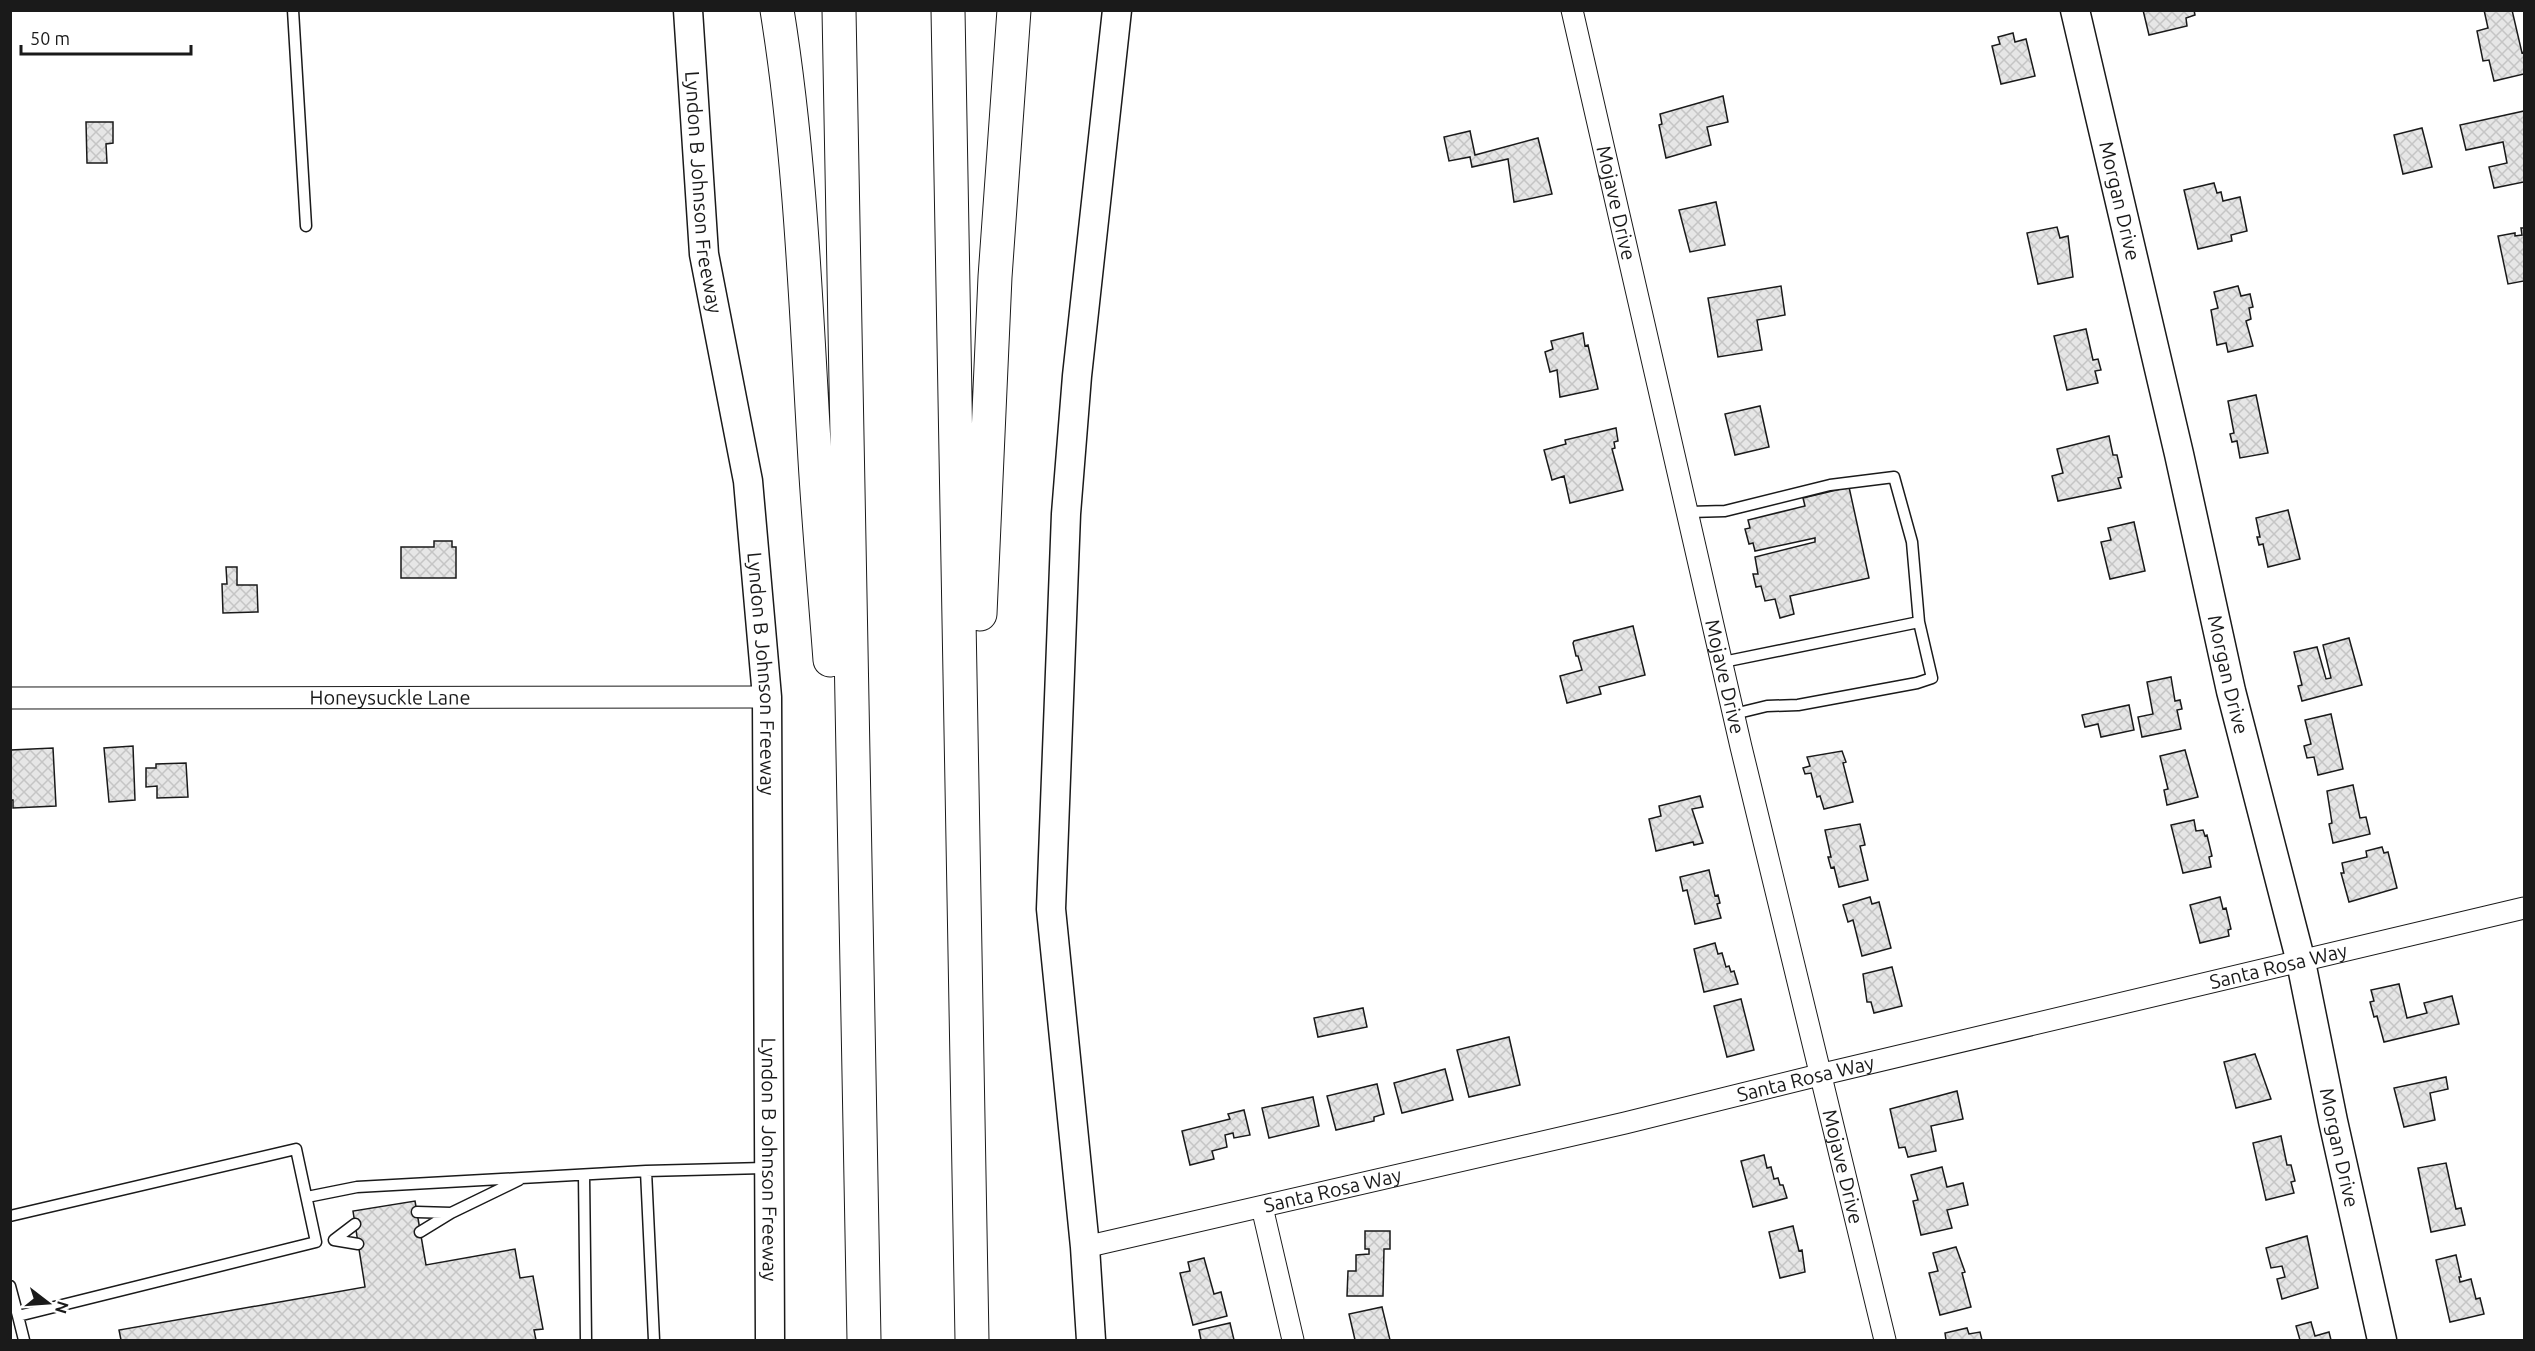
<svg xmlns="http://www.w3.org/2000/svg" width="2535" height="1351" font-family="Ubuntu,sans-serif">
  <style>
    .building { fill: url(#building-cross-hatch); stroke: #1a1a1a; stroke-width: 1.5 }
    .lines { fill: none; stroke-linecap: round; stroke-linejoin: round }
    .lane-casing { stroke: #1a1a1a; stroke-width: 13 }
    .street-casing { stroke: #1a1a1a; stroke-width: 23 }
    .secondary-casing { stroke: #1a1a1a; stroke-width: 31 }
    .highway-casing { stroke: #1a1a1a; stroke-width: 35 }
    .lane { stroke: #fff; stroke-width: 10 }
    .street { stroke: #fff; stroke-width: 21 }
    .secondary { stroke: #fff; stroke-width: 28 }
    .highway { stroke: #fff; stroke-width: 33 }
    .labels { text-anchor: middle; stroke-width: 4.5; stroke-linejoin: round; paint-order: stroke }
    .street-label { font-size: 20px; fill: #1a1a1a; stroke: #fff }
  </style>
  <defs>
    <pattern id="building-cross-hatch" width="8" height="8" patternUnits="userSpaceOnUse" patternTransform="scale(1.5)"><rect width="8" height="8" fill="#e6e6e6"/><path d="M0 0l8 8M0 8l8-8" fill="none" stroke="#c5c5c5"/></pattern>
  </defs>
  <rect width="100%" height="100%" fill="#fff"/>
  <path class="building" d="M 2143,10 L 2194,10 L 2195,15 L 2186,18 L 2187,26 L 2149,35 Z
    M 2484,10 L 2512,10 L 2522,53 L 2524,52 L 2524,74 L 2494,81 L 2489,60 L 2483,61 L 2477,31 L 2488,28 Z
    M 2013,33 L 2015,42 L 2026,39 L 2035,76 L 2001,84 L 1992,46 L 2000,44 L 1998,37 Z
    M 1723,96 L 1728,122 L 1707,127 L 1711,145 L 1666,158 L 1659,125 L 1662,124 L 1660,114 Z
    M 2524,111 L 2524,182 L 2494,188 L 2489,167 L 2507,163 L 2503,142 L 2466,150 L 2460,125 Z
    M 86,122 L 113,122 L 113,143 L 106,144 L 107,163 L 87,163 Z
    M 2422,128 L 2432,167 L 2403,174 L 2394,135 Z
    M 1470,131 L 1475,155 L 1538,138 L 1552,194 L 1514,202 L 1508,159 L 1472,167 L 1470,157 L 1449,161 L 1444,137 Z
    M 2214,183 L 2217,193 L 2221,192 L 2223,201 L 2240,197 L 2247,231 L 2231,235 L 2232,241 L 2198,249 L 2184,190 Z
    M 1716,202 L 1725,245 L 1690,252 L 1679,210 Z
    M 2057,227 L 2060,238 L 2068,236 L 2073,277 L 2038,284 L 2027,233 Z
    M 2521,228 L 2524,228 L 2524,281 L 2508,284 L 2498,236 L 2515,233 L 2515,236 L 2522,235 Z
    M 1781,286 L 1785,315 L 1757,320 L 1762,350 L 1718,357 L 1708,298 Z
    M 2238,286 L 2241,296 L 2250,294 L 2253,307 L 2249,308 L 2251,319 L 2246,321 L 2253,346 L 2228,352 L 2226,343 L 2217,345 L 2211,310 L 2218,308 L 2214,292 Z
    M 2086,329 L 2093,360 L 2098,359 L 2101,370 L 2095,371 L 2098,383 L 2067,390 L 2054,336 Z
    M 1583,333 L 1585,346 L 1588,345 L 1598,389 L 1560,397 L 1557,370 L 1550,372 L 1545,352 L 1553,349 L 1551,341 Z
    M 2256,395 L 2268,453 L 2240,458 L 2237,441 L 2232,442 L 2230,434 L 2234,433 L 2228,401 Z
    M 1760,406 L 1769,447 L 1735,455 L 1725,414 Z
    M 1616,428 L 1618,441 L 1614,442 L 1615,448 L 1612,449 L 1623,490 L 1570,503 L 1564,476 L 1552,480 L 1544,450 L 1566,444 L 1565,440 Z
    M 2109,436 L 2113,455 L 2117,455 L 2122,477 L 2118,478 L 2121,488 L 2058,501 L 2052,476 L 2063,473 L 2057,449 Z
    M 1849,487 L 1869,578 L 1790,596 L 1794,614 L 1780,618 L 1775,599 L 1765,601 L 1761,586 L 1756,587 L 1753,574 L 1758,574 L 1755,557 L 1815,542 L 1815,538 L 1755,551 L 1753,543 L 1749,544 L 1745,529 L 1750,528 L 1748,520 L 1805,506 L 1803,498 Z
    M 2288,510 L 2300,559 L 2268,567 L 2263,544 L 2259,545 L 2257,537 L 2260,537 L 2256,518 Z
    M 2134,522 L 2145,571 L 2110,579 L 2101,542 L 2111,540 L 2108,528 Z
    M 434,541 L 452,541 L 452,547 L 456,547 L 456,578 L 401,578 L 401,547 L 434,547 Z
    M 226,567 L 237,567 L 237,585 L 257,585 L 258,612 L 223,613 L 222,584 L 227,584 Z
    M 1633,626 L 1645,675 L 1599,687 L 1601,694 L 1567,703 L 1560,676 L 1582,670 L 1578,656 L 1576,656 L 1573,643 L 1574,641 Z
    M 2349,638 L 2362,685 L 2302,701 L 2298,686 L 2302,685 L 2294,652 L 2317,647 L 2326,679 L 2331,678 L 2323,645 Z
    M 2171,677 L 2175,701 L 2180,700 L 2182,709 L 2177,710 L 2181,729 L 2142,737 L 2138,717 L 2153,714 L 2147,682 Z
    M 2129,705 L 2134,730 L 2101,737 L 2098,724 L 2085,727 L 2082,715 Z
    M 2331,714 L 2343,769 L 2318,775 L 2314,757 L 2307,758 L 2304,746 L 2311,744 L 2305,720 Z
    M 133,746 L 135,800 L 109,802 L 104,748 Z
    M 53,748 L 56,806 L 13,808 L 13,800 L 10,800 L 11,750 Z
    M 2185,750 L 2198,797 L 2167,805 L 2164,790 L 2168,789 L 2160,756 Z
    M 1842,751 L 1846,762 L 1843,763 L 1853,802 L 1824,809 L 1820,796 L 1817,797 L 1811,773 L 1805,774 L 1803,768 L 1810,766 L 1807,757 Z
    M 186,763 L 188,797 L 157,798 L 157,786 L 146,787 L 146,768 L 156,768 L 156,764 Z
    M 2353,785 L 2360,818 L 2366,817 L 2370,834 L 2333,843 L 2329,824 L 2332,823 L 2327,791 Z
    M 1700,796 L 1703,807 L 1692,809 L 1703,843 L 1694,845 L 1693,842 L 1656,851 L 1649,819 L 1661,816 L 1659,806 Z
    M 2194,820 L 2196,831 L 2203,830 L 2205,836 L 2207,835 L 2212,856 L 2209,857 L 2211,867 L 2183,873 L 2171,825 Z
    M 1860,824 L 1865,845 L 1860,846 L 1868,880 L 1839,887 L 1834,867 L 1831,868 L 1828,857 L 1831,857 L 1825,830 Z
    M 2382,847 L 2384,853 L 2388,852 L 2397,888 L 2349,902 L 2341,873 L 2344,873 L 2342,863 L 2367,857 L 2366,851 Z
    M 1709,870 L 1715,896 L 1718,895 L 1720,903 L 1717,904 L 1721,918 L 1695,924 L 1687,890 L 1683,891 L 1680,877 Z
    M 1870,897 L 1872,904 L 1879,902 L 1891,948 L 1862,956 L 1853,920 L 1848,922 L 1843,905 Z
    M 2220,897 L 2223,909 L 2226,908 L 2231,929 L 2228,930 L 2229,936 L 2200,943 L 2190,905 Z
    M 1715,943 L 1718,954 L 1722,953 L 1726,967 L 1729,966 L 1731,972 L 1734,971 L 1738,984 L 1704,992 L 1694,949 Z
    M 1892,967 L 1902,1006 L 1874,1013 L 1871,1002 L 1867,1002 L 1863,974 Z
    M 2399,984 L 2407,1018 L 2427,1013 L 2424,1003 L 2452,996 L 2459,1024 L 2384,1042 L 2377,1016 L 2374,1017 L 2370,1002 L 2374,1001 L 2371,990 Z
    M 1741,999 L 1754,1050 L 1727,1057 L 1714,1006 Z
    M 1363,1008 L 1367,1027 L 1318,1037 L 1314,1018 Z
    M 1509,1037 L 1520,1085 L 1469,1097 L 1457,1050 Z
    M 2255,1054 L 2271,1099 L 2236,1108 L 2224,1062 Z
    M 1445,1069 L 1453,1100 L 1402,1113 L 1394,1083 Z
    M 2446,1077 L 2448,1089 L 2430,1093 L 2435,1120 L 2404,1127 L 2394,1088 Z
    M 1377,1084 L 1384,1114 L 1374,1117 L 1374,1121 L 1336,1130 L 1327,1096 Z
    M 1957,1091 L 1963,1119 L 1931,1126 L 1936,1151 L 1908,1157 L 1905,1147 L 1899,1148 L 1890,1109 Z
    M 1313,1097 L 1319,1126 L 1269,1138 L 1262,1108 Z
    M 1244,1110 L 1250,1135 L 1234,1138 L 1233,1133 L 1225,1135 L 1227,1147 L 1212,1151 L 1214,1159 L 1190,1165 L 1182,1131 L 1230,1119 L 1228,1114 Z
    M 2281,1136 L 2287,1165 L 2291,1165 L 2295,1181 L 2291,1182 L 2294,1193 L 2266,1200 L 2253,1143 Z
    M 1764,1155 L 1767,1168 L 1771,1167 L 1774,1179 L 1778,1178 L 1780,1185 L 1783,1185 L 1787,1198 L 1753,1207 L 1741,1161 Z
    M 2446,1163 L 2456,1209 L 2461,1208 L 2465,1225 L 2431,1232 L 2418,1168 Z
    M 1942,1167 L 1947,1187 L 1963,1183 L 1968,1205 L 1947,1210 L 1952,1228 L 1921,1235 L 1913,1201 L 1918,1200 L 1911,1175 Z
    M 415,1201 L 426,1265 L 515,1249 L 520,1278 L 533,1276 L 543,1329 L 534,1330 L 536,1340 L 121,1340 L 119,1330 L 365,1287 L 353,1211 Z
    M 1793,1226 L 1799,1251 L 1802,1250 L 1805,1272 L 1780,1278 L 1769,1232 Z
    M 1365,1231 L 1390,1231 L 1390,1249 L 1384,1249 L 1383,1296 L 1347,1296 L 1348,1271 L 1356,1271 L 1356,1255 L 1369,1254 L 1369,1249 L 1365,1249 Z
    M 2307,1236 L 2318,1288 L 2282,1299 L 2277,1279 L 2285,1277 L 2282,1266 L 2271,1268 L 2266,1248 Z
    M 1956,1247 L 1965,1272 L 1962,1273 L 1971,1307 L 1940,1315 L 1929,1273 L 1938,1271 L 1933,1253 Z
    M 2456,1255 L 2461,1277 L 2459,1277 L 2460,1282 L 2471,1279 L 2476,1299 L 2480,1298 L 2484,1314 L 2450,1322 L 2436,1260 Z
    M 1204,1258 L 1214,1294 L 1221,1292 L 1227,1316 L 1193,1325 L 1180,1273 L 1190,1271 L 1188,1262 Z
    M 1382,1307 L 1390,1340 L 1355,1340 L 1349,1314 Z
    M 2311,1322 L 2315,1336 L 2329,1332 L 2331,1340 L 2300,1340 L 2296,1326 Z
    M 1230,1323 L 1234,1340 L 1201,1340 L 1199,1330 Z
    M 1967,1328 L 1969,1334 L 1980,1332 L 1982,1340 L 1946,1340 L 1945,1333 Z"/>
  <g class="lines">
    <g class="lane-casing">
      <path id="lane" d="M 293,10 L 306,226
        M 1689,512 L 1725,511 L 1830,485 L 1894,477 L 1912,542 L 1919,622
        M 1723,662 L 1919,622 L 1932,678 L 1917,683 L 1798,705 L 1767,706 L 1734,714
        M 646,1171 L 654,1340
        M 584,1175 L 586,1340
        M 307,1197 L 357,1187 L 646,1171 L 767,1168
        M 417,1212 L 451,1213 L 420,1232
        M 451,1213 L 519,1180
        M 10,1216 L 296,1149 L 316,1242 L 18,1316 L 24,1340
        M 355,1224 L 334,1240 L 358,1244
        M 10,1286 L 18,1316"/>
    </g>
    <g class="street-casing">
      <g id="street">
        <path id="s1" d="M 1572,10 L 1741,747 L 1885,1340"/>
        <path id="s2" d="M 10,698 L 767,697"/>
        <path d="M 1262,1207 L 1293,1340"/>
        <path id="s3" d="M 1085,1247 L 1625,1123 L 1819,1075 L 2524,908"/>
      </g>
    </g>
    <g class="secondary-casing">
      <g id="secondary">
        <path id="s4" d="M 688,10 L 704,254 L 748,481 L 767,697 L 770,1340"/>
        <path id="s5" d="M 2075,10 L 2179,454 L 2231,691 L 2301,962 L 2333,1121 L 2382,1340"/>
        <path d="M 1091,1340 L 1085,1247 L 1051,909 L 1066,514 L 1077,376 L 1117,10"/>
      </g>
    </g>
    <g class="highway-casing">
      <path id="highway" d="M 777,10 C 801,159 806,310 815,460 C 819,527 825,593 830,660
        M 839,10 L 864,1340
        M 948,10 L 972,1340
        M 980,614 L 995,277 L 1014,10"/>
    </g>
    <use href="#lane" class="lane"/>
    <use href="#street" class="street"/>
    <use href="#secondary" class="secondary"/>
    <use href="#highway" class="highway"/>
  </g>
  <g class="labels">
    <g class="street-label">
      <text dy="7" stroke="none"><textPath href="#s4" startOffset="183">Lyndon B Johnson Freeway</textPath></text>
      <text dy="7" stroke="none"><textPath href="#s1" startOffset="198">Mojave Drive</textPath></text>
      <text dy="7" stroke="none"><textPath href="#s5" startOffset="196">Morgan Drive</textPath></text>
      <text dy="7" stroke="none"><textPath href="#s4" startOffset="669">Lyndon B Johnson Freeway</textPath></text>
      <text dy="7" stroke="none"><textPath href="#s1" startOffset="684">Mojave Drive</textPath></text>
      <text dy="7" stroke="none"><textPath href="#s5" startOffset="682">Morgan Drive</textPath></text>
      <text dy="7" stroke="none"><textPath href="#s2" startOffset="380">Honeysuckle Lane</textPath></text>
      <text dy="7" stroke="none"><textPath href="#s3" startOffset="1226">Santa Rosa Way</textPath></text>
      <text dy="7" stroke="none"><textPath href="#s3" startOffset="740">Santa Rosa Way</textPath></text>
      <text dy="7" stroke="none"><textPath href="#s5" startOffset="1168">Morgan Drive</textPath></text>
      <text dy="7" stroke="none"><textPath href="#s4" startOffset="1155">Lyndon B Johnson Freeway</textPath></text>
      <text dy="7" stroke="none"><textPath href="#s1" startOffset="1188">Mojave Drive</textPath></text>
      <text dy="7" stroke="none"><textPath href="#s3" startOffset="254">Santa Rosa Way</textPath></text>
    </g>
  </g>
  <rect width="2535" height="1351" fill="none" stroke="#1a1a1a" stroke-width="24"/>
  <g transform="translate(48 1303) rotate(107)" stroke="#ffffff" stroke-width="4.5" paint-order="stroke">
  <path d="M0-4.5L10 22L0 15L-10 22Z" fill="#1a1a1a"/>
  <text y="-9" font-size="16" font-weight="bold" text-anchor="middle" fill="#1a1a1a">N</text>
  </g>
  <path d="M21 45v9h170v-9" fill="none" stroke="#1a1a1a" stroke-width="3"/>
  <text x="30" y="45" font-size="18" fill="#1a1a1a" stroke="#ffffff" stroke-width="4.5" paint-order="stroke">50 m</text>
</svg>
